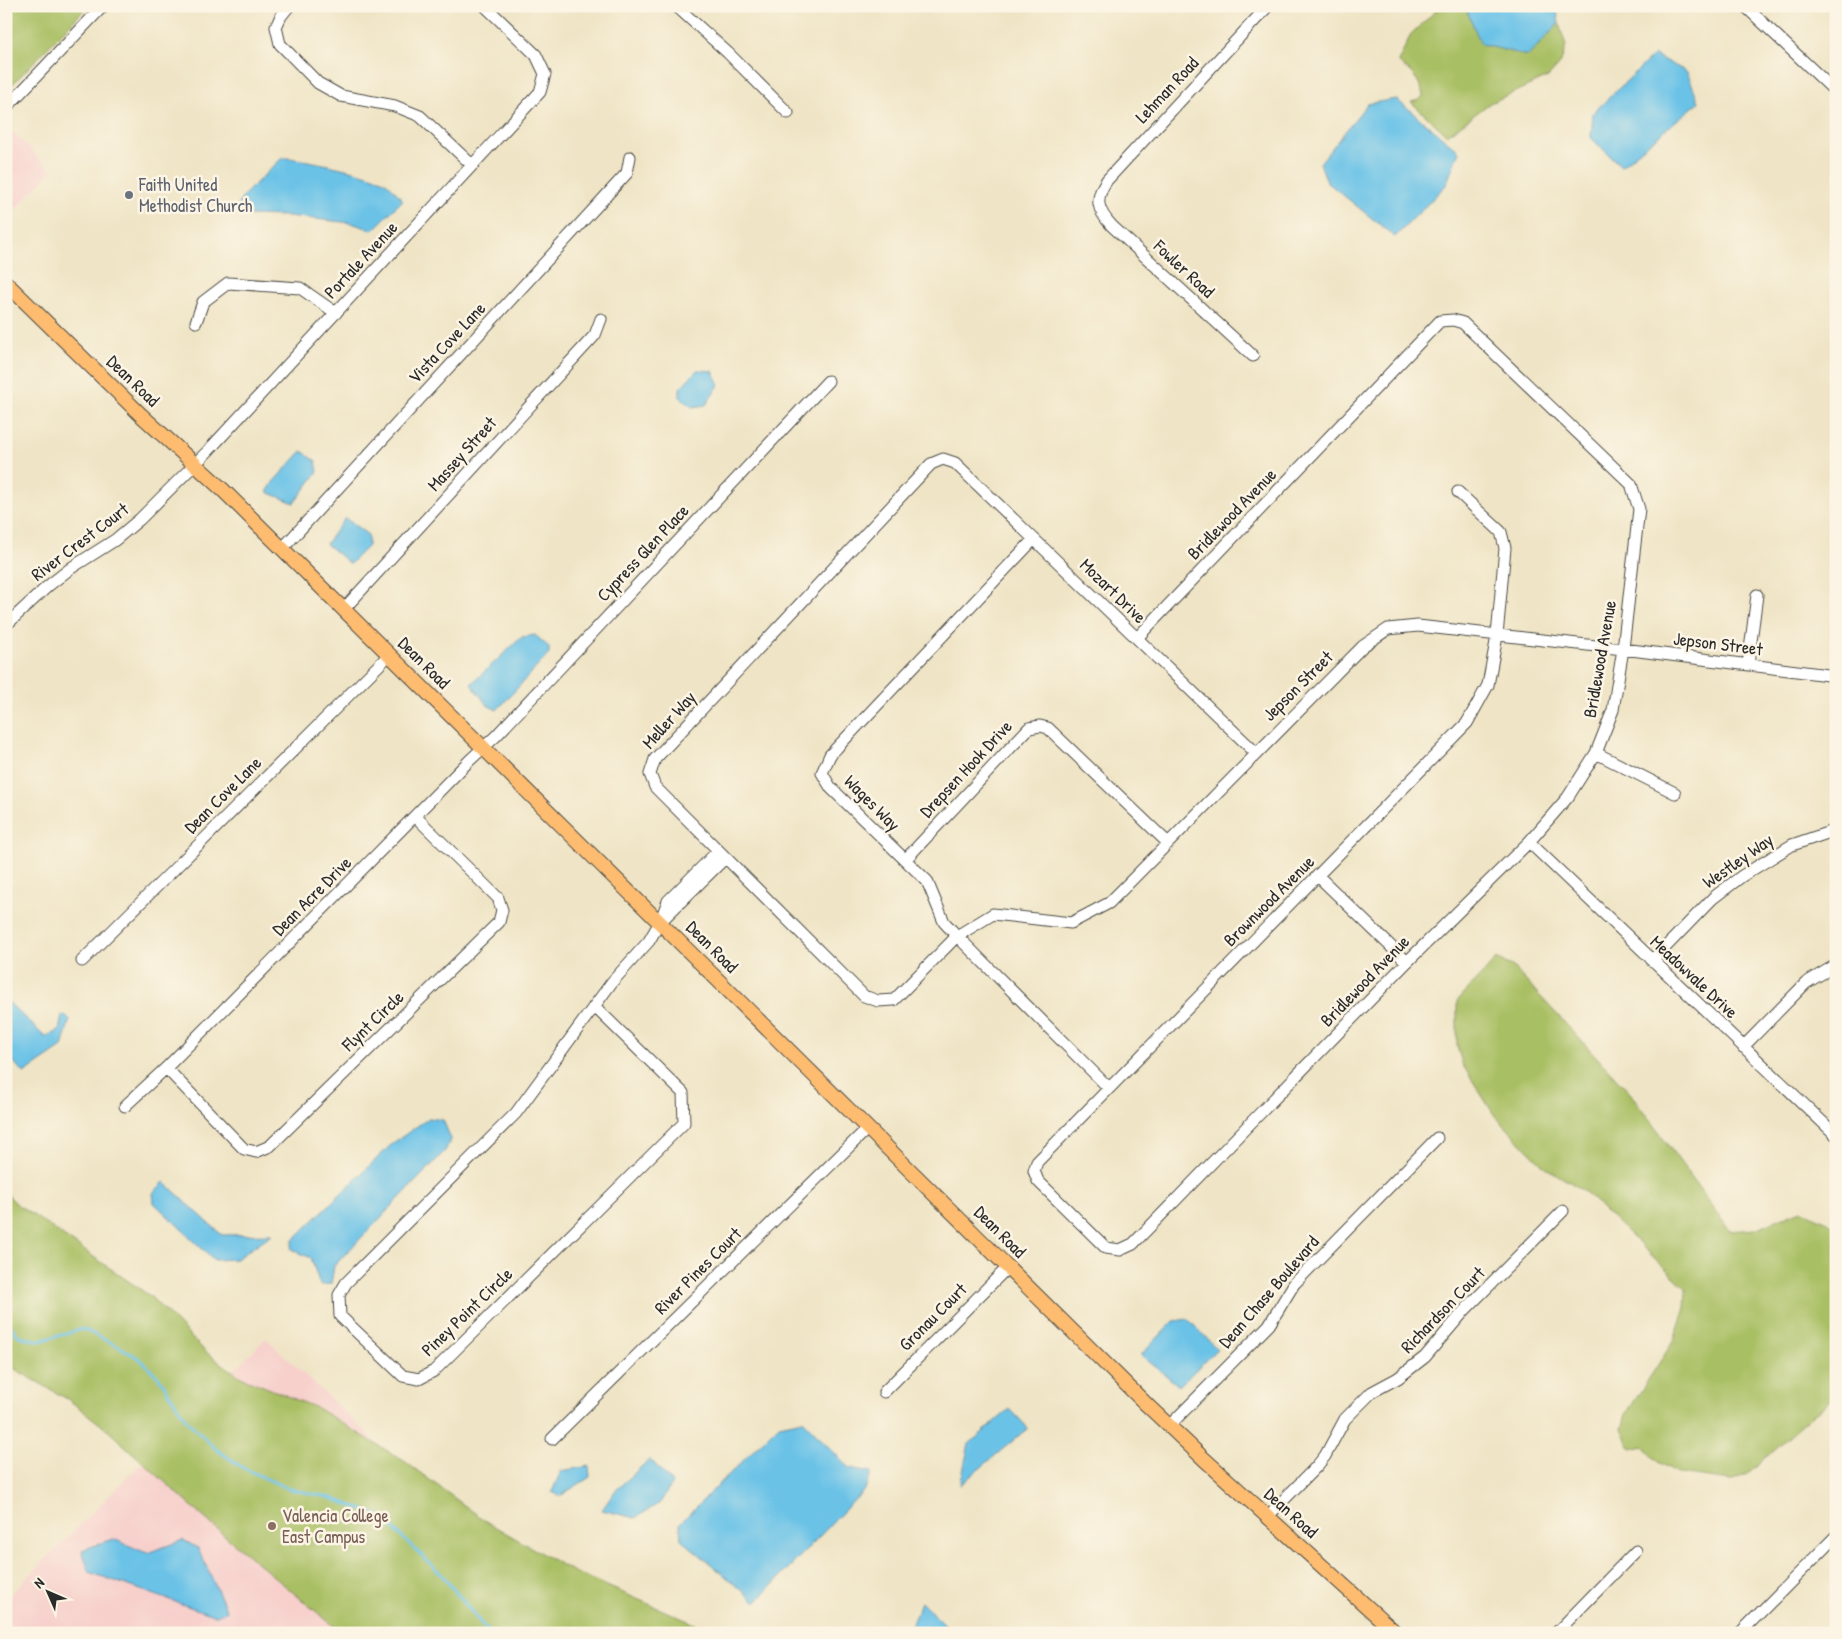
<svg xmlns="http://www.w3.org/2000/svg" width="1842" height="1639" font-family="'Patrick Hand',sans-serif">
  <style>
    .built { fill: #f7d0cc }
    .green { fill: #a9bf64; stroke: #6a7548 }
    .water { fill: #6ac2e7; stroke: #4a7689 }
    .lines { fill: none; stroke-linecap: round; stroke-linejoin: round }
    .stream { stroke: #6ac2e7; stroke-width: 3 }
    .minor-casing { stroke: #484742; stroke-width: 13 }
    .major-casing { stroke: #484742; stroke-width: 16 }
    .minor { stroke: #fff; stroke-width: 11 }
    .major { stroke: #fdbc6f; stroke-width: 14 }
    .worship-dot { fill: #6b7280; stroke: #fcf5e5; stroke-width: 2 }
    .education-dot { fill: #8d6e63; stroke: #fcf5e5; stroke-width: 2 }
    .labels { text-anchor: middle; stroke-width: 5; stroke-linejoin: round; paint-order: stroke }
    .street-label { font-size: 18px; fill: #2b2b2b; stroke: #fcf5e5 }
    .worship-label { font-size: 18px; fill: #5b616d; stroke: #fcf5e5; text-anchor: start }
    .education-label { font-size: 18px; fill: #785e54; stroke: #fcf5e5; text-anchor: start }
  </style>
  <rect width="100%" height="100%" fill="#fcf5e5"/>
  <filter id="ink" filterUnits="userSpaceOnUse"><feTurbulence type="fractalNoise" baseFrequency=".02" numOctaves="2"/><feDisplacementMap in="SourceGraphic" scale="10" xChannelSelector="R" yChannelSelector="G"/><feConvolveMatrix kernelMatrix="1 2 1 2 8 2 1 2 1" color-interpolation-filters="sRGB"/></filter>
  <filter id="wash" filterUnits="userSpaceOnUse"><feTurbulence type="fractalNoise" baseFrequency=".0096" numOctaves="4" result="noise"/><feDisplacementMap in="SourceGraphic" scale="20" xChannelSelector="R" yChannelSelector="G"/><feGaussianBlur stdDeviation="1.12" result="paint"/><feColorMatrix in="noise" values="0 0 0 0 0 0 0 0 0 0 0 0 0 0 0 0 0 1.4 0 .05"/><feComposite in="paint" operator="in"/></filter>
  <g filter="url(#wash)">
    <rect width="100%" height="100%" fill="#efe4c5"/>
    <path class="built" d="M 9,128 L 52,171 L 6,219 L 6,131 Z
      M 266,1338 L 578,1633 L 6,1633 L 6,1599 Z"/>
    <path class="green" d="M 6,6 L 88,6 L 6,91 Z
      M 1441,6 L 1465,6 L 1482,44 L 1528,56 L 1559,23 L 1566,46 L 1560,64 L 1548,77 L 1490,103 L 1447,135 L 1411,102 L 1419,100 L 1423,96 C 1420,79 1411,72 1398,62 L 1411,34 Z
      M 1496,959 L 1512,966 L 1631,1094 L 1730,1231 L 1755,1229 L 1801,1210 L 1828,1222 L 1836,1228 L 1836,1395 L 1748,1473 L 1730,1481 L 1680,1474 L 1659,1463 L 1643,1446 L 1631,1449 L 1622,1429 L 1626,1414 L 1674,1340 L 1685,1308 L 1686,1288 L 1583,1190 L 1546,1168 L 1495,1116 L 1462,1064 L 1457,1045 L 1457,1001 Z
      M 6,1193 L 20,1207 L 23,1208 L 150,1296 L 207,1353 L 241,1377 L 317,1408 L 404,1461 L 487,1522 L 572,1571 L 716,1633 L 342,1633 L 219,1531 L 105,1428 L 69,1400 L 6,1364 Z"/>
    <path class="water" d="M 1465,6 L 1556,6 L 1559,23 L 1528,56 L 1481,44 Z
      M 1654,55 L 1687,72 L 1699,102 L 1621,166 L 1591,138 L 1593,113 Z
      M 1396,99 L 1459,151 L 1446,185 L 1395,237 L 1327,182 L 1320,163 L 1367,104 Z
      M 282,158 C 297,157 370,173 384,181 C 391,185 397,194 403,200 L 373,230 L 351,223 L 288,216 L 243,215 L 238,211 L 239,203 L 246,193 Z
      M 697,370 L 713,371 L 719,385 L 706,405 L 692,407 L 680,397 L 680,388 Z
      M 302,451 L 316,461 L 318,472 L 294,503 L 267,492 L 274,481 Z
      M 345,518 L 368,535 L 368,546 L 350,564 L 326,544 Z
      M 535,635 L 549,647 L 549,654 L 497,710 L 487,705 L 471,684 L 522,637 Z
      M 6,1000 L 45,1037 L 59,1031 L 62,1015 L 70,1019 L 62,1047 L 24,1073 L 6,1054 Z
      M 429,1118 L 443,1120 L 451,1139 L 445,1151 L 334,1266 L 331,1284 L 320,1285 L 311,1258 L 291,1249 L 293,1240 L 393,1143 Z
      M 164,1182 L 222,1235 L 272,1234 L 236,1259 L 214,1260 L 154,1203 L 153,1193 Z
      M 1188,1319 L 1217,1349 L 1179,1386 L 1141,1355 L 1174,1321 Z
      M 1010,1409 L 1028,1428 L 960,1485 L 969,1444 Z
      M 803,1420 L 849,1468 L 872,1472 L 865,1489 L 756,1602 L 681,1539 L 680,1523 L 779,1425 Z
      M 650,1459 L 672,1483 L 660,1503 L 635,1518 L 602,1510 L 615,1491 Z
      M 589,1466 L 590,1477 L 560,1496 L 552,1492 L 561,1471 Z
      M 113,1539 L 147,1553 L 183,1540 L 198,1548 L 227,1611 L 216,1616 L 89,1572 L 82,1550 Z
      M 921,1602 L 953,1633 L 908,1633 Z"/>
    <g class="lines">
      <path class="stream" d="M 6,1321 L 19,1336 L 39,1341 L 83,1329 L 120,1347 L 140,1359 L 160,1379 L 187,1421 L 216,1449 L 243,1468 L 289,1489 L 328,1497 L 380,1516 L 441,1574 L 489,1633"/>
    </g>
  </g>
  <g filter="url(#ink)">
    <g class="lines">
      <g class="minor-casing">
        <path id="minor" d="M 289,6 L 281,16 L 276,27 L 280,44 L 318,83 L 341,96 L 395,106 L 420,116 L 472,165
          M 676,6 L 728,53 L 788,113
          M 1745,6 L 1836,92
          M 6,108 L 103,6
          M 196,322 L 203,302 L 228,283 L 300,288 L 336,313
          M 1253,356 L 1112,226 C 1097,210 1094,199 1107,180 L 1268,6
          M 1034,539 L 830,755 L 822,773 L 831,788 L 927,881 L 944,922 L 957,936 L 1109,1088
          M 282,549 L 627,173 L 630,157
          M 343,610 L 595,335 L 601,319
          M 6,625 L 48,586 L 71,568 L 115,540 L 140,519 L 208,451 L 540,92 L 545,74 L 536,55 L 485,6
          M 1137,638 L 1440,321 L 1453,320 L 1463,323 L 1631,484 L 1639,509 L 1623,649 L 1613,710 L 1596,753 L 1568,797 L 1529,842 L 1407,962 L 1133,1244 L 1120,1250 L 1106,1248 L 1038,1181 L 1034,1171 L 1037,1162 L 1467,723 L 1488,685 L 1497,636 L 1505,548 L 1501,532 L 1458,492
          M 1748,665 L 1757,595
          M 1256,753 L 955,463 L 943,459 L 931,464 L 655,759 L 650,774 L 655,787 L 864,996 L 878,1001 L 894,1000 L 957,936 L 993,914 L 1071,923 L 1109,903 L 1363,646 L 1388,629 L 1418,626 L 1623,649 L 1836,676
          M 1596,753 L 1675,793
          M 1529,842 L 1836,1135
          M 905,860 L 1029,728 L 1040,726 L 1048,728 L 1168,843
          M 1318,876 L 1407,962
          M 661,921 L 725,858
          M 82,961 L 389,655
          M 1652,961 L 1713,898 L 1742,876 L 1792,845 L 1836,830
          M 594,1006 L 683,1093 L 684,1123 L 434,1371 L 419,1379 L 403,1376 L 340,1316 L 339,1295 L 346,1283 L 516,1113 L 612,982 L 649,941 L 660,922 L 668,901 L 718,851
          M 1743,1047 L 1806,983 L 1836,965
          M 166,1068 L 244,1149 L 256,1152 L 270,1146 L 499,922 L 502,910 L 498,898 L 415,816
          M 125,1106 L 166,1068 L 470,760 L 496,736 L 828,381
          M 884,1392 L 1008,1267
          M 1169,1426 L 1269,1325 L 1294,1284 L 1437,1138
          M 552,1439 L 868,1128
          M 1267,1517 L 1317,1466 L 1325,1456 L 1345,1419 L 1372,1392 L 1398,1378 L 1425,1357 L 1465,1310 L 1563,1211
          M 1556,1633 L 1636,1551
          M 1740,1633 L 1836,1536"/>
      </g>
      <g class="major-casing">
        <path id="major" d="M 6,283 L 141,415 L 223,490 L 1147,1405 L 1204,1459 L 1396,1633"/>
      </g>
      <use href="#minor" class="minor"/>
      <use href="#major" class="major"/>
    </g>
  </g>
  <circle class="worship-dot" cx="129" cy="195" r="5"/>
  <circle class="education-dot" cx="272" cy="1526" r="5"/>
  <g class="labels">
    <g class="street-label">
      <text transform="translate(1167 90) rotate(-47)" y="6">Lehman Road</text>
      <text transform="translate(361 260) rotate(-47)" y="6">Portale Avenue</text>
      <text transform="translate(1184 269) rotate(43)" y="6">Fowler Road</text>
      <text transform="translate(447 343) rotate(-47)" y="6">Vista Cove Lane</text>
      <text transform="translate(133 381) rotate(44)" y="6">Dean Road</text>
      <text transform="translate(462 454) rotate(-48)" y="6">Massey Street</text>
      <text transform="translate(1232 514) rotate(-46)" y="6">Bridlewood Avenue</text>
      <text transform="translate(80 542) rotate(-37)" y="6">River Crest Court</text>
      <text transform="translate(643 553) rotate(-47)" y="6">Cypress Glen Place</text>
      <text transform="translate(1113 591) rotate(44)" y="6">Mozart Drive</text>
      <text transform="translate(1718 644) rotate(7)" y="6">Jepson Street</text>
      <text transform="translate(1600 659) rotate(-80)" y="6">Bridlewood Avenue</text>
      <text transform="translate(424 663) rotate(45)" y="6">Dean Road</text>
      <text transform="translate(1298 686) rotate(-45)" y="6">Jepson Street</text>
      <text transform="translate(669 720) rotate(-48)" y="6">Meller Way</text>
      <text transform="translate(966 769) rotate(-47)" y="6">Drepsen Hook Drive</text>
      <text transform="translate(223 795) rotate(-45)" y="6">Dean Cove Lane</text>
      <text transform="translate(872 803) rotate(45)" y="6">Wages Way</text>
      <text transform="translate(1738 861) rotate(-35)" y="6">Westley Way</text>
      <text transform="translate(312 896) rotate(-45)" y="6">Dean Acre Drive</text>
      <text transform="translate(1269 901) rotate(-45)" y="6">Brownwood Avenue</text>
      <text transform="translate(712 947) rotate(45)" y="6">Dean Road</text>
      <text transform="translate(1694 977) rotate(43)" y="6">Meadowvale Drive</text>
      <text transform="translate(1365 981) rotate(-46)" y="6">Bridlewood Avenue</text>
      <text transform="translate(373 1021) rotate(-44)" y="6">Flynt Circle</text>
      <text transform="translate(1000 1232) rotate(45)" y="6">Dean Road</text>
      <text transform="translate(698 1271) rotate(-45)" y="6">River Pines Court</text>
      <text transform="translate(1269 1292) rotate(-49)" y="6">Dean Chase Boulevard</text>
      <text transform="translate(1443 1310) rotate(-46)" y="6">Richardson Court</text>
      <text transform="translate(467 1312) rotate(-44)" y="6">Piney Point Circle</text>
      <text transform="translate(933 1317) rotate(-45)" y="6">Gronau Court</text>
      <text transform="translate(1291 1513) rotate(42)" y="6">Dean Road</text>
    </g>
    <g class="worship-label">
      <text x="139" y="191">Faith United<tspan x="139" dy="21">Methodist Church</tspan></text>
    </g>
    <g class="education-label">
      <text x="282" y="1522">Valencia College<tspan x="282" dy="21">East Campus</tspan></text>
    </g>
  </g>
  <rect width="1842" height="1639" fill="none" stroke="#fcf5e5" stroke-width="25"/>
  <g transform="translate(48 1592) rotate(315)" stroke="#fcf5e5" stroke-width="4" paint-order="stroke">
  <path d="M0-4L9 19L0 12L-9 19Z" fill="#2b2b2b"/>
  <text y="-8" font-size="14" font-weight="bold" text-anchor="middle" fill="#2b2b2b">N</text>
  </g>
</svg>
